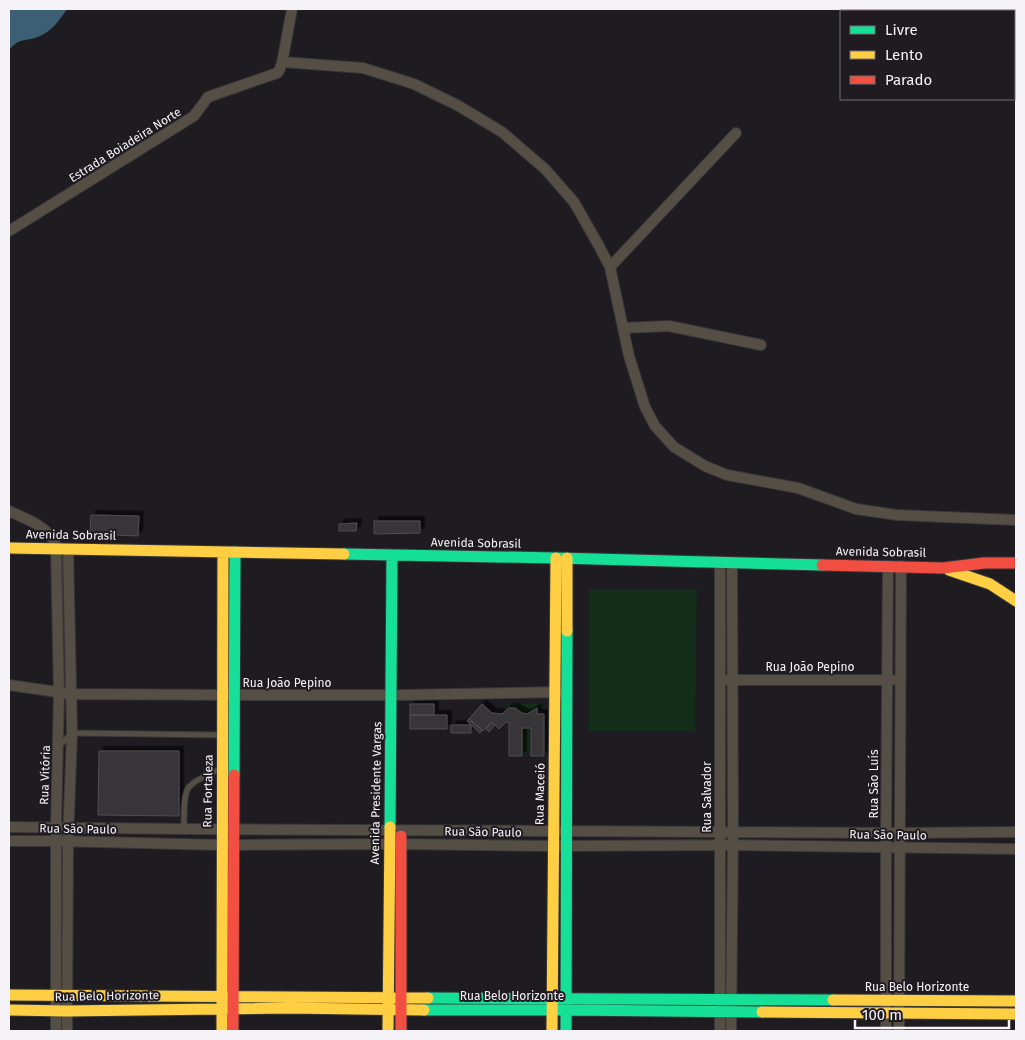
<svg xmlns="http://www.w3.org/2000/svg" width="1025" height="1040" font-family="'Fira Sans',sans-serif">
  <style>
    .green { fill: #142c1a }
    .water { fill: #3c5f75 }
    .building { fill: #373639; stroke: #4f4d50; filter: url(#shadow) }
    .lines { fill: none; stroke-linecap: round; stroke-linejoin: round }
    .lane-casing { stroke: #383739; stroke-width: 7 }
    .street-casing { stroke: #383739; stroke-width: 12 }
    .fast-casing { stroke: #383739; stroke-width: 13 }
    .slow-casing { stroke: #383739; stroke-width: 13 }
    .jam-casing { stroke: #383739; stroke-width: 13 }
    .lane { stroke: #544e45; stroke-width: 5 }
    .street { stroke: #544e45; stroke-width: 10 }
    .fast { stroke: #16e098; stroke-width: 11 }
    .slow { stroke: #ffcf43; stroke-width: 11 }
    .jam { stroke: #f24e42; stroke-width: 11 }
    .labels { text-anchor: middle; stroke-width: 4; stroke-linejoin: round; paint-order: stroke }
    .street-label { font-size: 12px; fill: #f5f3f7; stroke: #1f1b21 }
  </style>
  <defs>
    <filter id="shadow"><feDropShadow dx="4.5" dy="-4.5" stdDeviation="0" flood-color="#0009"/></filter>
  </defs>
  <rect width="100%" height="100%" fill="#1e1c20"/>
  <path class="green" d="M 589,589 L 697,589 L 695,731 L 588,731 Z
    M 505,704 L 542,704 L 543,709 L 538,707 C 524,720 523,708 509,708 Z
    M 522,728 L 529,728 L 529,753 L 522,753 Z"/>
  <path class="water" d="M 9,9 L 67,9 C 59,21 51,32 38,37 C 24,42 20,37 9,50 Z"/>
  <path class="building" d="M 91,515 L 139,516 L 138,536 L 90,534 Z
    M 374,521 L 420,521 L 420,533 L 374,534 Z
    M 357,523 L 356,531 L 339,531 L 339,524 Z
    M 410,704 L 434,704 L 434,715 L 410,715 Z
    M 482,704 L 492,713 L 503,714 L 504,712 L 506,710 L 509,708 L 515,708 L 522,713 L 527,714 L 537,708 L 537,714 L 544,714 L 544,756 L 531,756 L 531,728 L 522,728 L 522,756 L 509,756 L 509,722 L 506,722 L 499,729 L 492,722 L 483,731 L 469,719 Z
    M 410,715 L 447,715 L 447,729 L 410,729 Z
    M 469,719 L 482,730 L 480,733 L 467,721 Z
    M 492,722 L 495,725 L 489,732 L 486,729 Z
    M 451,725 L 471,725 L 471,733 L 451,733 Z
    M 99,751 L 179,751 L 179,816 L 98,815 Z"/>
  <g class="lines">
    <g class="lane-casing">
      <path id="lane" d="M 59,746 L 72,733 L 222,735
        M 184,829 C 184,818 183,794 189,787 C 197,778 211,774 220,769"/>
    </g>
    <g class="street-casing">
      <path id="street" d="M 283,62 L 363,68 L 414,84 L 457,105 L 502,132 L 545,169 L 574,202 L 599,246 L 610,267 L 629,356 L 645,407 L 655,426 L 674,447 L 705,466 L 727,475 L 798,488 L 856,509 L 897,515 L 1016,520
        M 9,231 L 194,116 L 208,97 L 277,73 L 279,71 L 282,63 L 292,9
        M 610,267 L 736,133
        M 623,328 L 669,326 L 761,345
        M 9,511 C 24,518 45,525 54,541 C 55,543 56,546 56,549 L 59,693 L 56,828 L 56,1031
        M 727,680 L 892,680
        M 9,685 L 71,694 L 235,695 L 401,695 L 561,692
        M 9,827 L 184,829 L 900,833 L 1016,832
        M 9,841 L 56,841 L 222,845 L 401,844 L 553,846 L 732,845 L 1016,849
        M 67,1031 L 68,841 L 72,733 L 68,549
        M 720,1031 L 720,562
        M 731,1031 L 733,832 L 732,563
        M 886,1031 L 886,833 L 888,566
        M 899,1031 L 901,566"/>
    </g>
    <g class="fast-casing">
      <path id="fast" d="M 344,554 L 556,558 L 822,565
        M 234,775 L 235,552
        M 390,827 L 392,555
        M 428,998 L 833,1000
        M 424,1010 L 566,1010 L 762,1012
        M 566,1031 L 567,631"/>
    </g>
    <g class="slow-casing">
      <path id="slow" d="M 9,548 L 344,554
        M 949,570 L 990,584 L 1016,601
        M 567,631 L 567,558
        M 9,995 L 428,998
        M 833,1000 L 1016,1001
        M 9,1010 L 67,1011 L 288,1008 L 424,1010
        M 762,1012 L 1016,1014
        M 222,1031 L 223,552
        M 388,1031 L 390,827
        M 552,1031 L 556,558"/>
    </g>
    <g class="jam-casing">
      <path id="jam" d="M 822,565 L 943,568 L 984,563 L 1016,563
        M 401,836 L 401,1031
        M 233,1031 L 234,775"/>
    </g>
    <use href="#lane" class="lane"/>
    <use href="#street" class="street"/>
    <use href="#fast" class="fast"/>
    <use href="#slow" class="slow"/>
    <use href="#jam" class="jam"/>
  </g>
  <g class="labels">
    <g class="street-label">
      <text transform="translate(125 145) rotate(-32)" y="4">Estrada Boiadeira Norte</text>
      <text transform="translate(71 535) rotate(1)" y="4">Avenida Sobrasil</text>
      <text transform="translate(476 543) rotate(1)" y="4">Avenida Sobrasil</text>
      <text transform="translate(881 552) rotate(1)" y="4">Avenida Sobrasil</text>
      <text x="810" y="671">Rua João Pepino</text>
      <text x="287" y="687">Rua João Pepino</text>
      <text transform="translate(45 775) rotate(-88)" y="4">Rua Vitória</text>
      <text transform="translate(874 784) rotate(-90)" y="4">Rua São Luís</text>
      <text transform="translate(208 791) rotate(-89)" y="4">Rua Fortaleza</text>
      <text transform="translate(376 793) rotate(-89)" y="4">Avenida Presidente Vargas</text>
      <text transform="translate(540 794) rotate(-89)" y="4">Rua Maceió</text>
      <text transform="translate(707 797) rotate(-90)" y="4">Rua Salvador</text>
      <text transform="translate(78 829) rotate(1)" y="4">Rua São Paulo</text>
      <text transform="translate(483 832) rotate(1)" y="4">Rua São Paulo</text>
      <text transform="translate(888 835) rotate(1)" y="4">Rua São Paulo</text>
      <text x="917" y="991">Rua Belo Horizonte</text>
      <text transform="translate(107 996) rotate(-1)" y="4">Rua Belo Horizonte</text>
      <text x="512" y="1000">Rua Belo Horizonte</text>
    </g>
  </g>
  <rect width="1025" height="1040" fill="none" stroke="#f5f3f7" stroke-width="20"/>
  <rect x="840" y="10" width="175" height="90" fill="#1f1b21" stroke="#757177"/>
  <rect x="850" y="26" width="25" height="8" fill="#16e098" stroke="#757177"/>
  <text x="885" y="35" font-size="15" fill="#f5f3f7">Livre</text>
  <rect x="850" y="51" width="25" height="8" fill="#ffcf43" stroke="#757177"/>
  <text x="885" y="60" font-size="15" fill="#f5f3f7">Lento</text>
  <rect x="850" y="76" width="25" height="8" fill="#f24e42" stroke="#757177"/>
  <text x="885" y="85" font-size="15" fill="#f5f3f7">Parado</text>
  <path d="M855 1020v8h154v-8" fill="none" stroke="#f5f3f7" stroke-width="2.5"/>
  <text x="862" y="1020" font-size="15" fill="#f5f3f7" stroke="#1f1b21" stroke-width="4" paint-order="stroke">100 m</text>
</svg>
